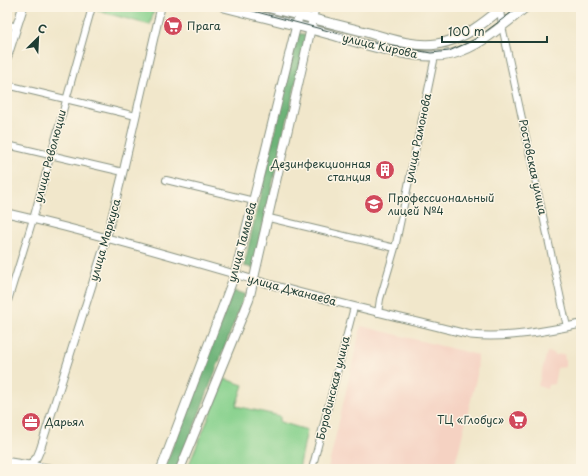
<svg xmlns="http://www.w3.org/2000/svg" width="588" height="476" font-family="'Playpen Sans',sans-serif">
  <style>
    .built { fill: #f5d2c2 }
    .green { fill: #87d18d; stroke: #538760 }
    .forest { fill: #6db378; stroke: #467856 }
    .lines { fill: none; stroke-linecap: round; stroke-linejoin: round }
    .minor-casing { stroke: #889280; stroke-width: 8 }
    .tertiary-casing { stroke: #889280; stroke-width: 9 }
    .secondary-casing { stroke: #889280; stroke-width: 10 }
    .primary-casing { stroke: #889280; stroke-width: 11 }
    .minor { stroke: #fff; stroke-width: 6 }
    .tertiary { stroke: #fff; stroke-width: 7 }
    .secondary { stroke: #fff; stroke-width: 8 }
    .primary { stroke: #fff; stroke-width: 9 }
    .tram { stroke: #1f3d34; stroke-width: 1 }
    .labels { text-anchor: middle; stroke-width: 3; stroke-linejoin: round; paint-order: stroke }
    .poi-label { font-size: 11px; fill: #1f3d34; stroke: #fcf5e5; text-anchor: start }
    .street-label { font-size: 11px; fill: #1f3d34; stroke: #fcf5e5 }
  </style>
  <rect width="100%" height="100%" fill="#fcf5e5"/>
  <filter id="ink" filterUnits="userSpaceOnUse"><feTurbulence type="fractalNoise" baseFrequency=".025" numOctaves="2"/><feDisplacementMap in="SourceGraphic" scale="8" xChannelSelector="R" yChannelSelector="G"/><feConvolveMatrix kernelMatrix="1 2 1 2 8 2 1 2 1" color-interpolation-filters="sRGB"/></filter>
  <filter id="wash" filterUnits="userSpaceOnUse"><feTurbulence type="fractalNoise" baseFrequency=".012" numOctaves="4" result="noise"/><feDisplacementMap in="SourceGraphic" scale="16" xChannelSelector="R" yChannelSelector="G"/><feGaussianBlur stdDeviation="0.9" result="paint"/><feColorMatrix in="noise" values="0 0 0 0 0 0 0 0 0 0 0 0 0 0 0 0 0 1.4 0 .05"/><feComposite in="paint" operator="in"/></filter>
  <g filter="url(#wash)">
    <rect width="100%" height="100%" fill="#f1e7cb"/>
    <path class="built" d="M 361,326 L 478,355 L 477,375 L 454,469 L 328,469 Z
      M 547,352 L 554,353 L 555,355 L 564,354 L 566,367 L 557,368 L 554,384 L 548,385 L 547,389 L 538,386 Z"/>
    <path class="green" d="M 99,7 L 155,7 L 150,25 L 98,11 Z
      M 225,379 L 243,385 L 236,406 L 280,416 L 280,422 L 307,430 L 299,469 L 187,469 Z"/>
    <path class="forest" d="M 297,33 L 307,35 L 253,268 L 244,266 Z
      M 233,291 L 245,294 L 178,469 L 164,469 Z"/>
  </g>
  <g filter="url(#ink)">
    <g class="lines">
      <g class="minor-casing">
        <path id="minor" d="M 500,9 L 502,26 L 567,327
          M 299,15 L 301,7
          M 313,19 L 316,7
          M 7,24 L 17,27
          M 7,85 L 136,116
          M 7,145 L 123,172
          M 166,180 L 254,201
          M 269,218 L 395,248
          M 7,304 L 33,219 L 92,7
          M 378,313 L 380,299 L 395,248 L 435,56
          M 312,469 L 354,307"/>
      </g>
      <g class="tertiary-casing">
        <path id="tertiary" d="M 7,213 C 90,232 172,256 255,280 C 326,301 399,317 471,335 C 505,339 547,331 581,324
          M 29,466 L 37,457 L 40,450 L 105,244 L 123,172 L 161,7"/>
      </g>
      <g class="secondary-casing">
        <path id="secondary" d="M 7,57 L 23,7
          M 7,462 L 51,469
          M 161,469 L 235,274 L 299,15
          M 180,469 L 249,300 L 313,19"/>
      </g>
      <g class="primary-casing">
        <path id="primary" d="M 224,7 C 255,15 287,23 318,31 C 356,41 414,63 452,54 C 480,47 504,24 526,7
          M 266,7 C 298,15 330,23 362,31 C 384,37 414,48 437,44 C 463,40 484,23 503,7"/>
      </g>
      <use href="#minor" class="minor"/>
      <use href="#tertiary" class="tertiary"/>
      <use href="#secondary" class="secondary"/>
      <use href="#primary" class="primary"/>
      <path class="tram" d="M 238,7 L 374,43 L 431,53 L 449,51 L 474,40 L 519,7"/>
    </g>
  </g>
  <defs>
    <g id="supermarket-disc" transform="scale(1)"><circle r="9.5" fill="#d1495b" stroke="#fcf5e5"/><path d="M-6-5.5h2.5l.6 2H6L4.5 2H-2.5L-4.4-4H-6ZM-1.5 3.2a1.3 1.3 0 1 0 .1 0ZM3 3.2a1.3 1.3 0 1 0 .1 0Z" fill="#fff"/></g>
    <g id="building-disc" transform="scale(1)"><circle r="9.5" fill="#d1495b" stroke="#fcf5e5"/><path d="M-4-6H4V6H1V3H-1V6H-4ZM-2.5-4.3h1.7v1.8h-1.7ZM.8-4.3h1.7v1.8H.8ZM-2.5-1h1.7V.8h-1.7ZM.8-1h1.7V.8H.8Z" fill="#fff"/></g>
    <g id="university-disc" transform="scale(1)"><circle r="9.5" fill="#d1495b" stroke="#fcf5e5"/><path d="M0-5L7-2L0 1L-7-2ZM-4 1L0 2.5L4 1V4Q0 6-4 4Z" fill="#fff"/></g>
    <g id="office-disc" transform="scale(1)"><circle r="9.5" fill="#d1495b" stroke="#fcf5e5"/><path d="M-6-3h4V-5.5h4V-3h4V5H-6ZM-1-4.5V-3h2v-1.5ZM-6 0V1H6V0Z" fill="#fff"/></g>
  </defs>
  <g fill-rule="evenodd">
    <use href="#supermarket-disc" x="173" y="26"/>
    <use href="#building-disc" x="385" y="170"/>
    <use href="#university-disc" x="374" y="204"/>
    <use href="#supermarket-disc" x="518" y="420"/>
    <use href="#office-disc" x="31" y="422"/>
  </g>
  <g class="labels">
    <g class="poi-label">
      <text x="187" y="30">Прага</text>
      <text x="371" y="168" text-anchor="end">Дезинфекционная<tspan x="371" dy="13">станция</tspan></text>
      <text x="388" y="202">Профессиональный<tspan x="388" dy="13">лицей №4</tspan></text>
      <text x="504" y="424" text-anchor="end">ТЦ «Глобус»</text>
      <text x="45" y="426">Дарьял</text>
    </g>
    <g class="street-label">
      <text transform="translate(380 46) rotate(13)" y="4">улица Кирова</text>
      <text transform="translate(418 138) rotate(-78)" y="4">улица Рамонова</text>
      <text transform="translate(50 156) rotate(-75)" y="4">улица Революции</text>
      <text transform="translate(533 167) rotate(78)" y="4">Ростовская улица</text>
      <text transform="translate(105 240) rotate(-74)" y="4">улица Маркуса</text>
      <text transform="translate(242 242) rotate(-75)" y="4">улица Тамаева</text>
      <text transform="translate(292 290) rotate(15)" y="4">улица Джанаева</text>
      <text transform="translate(333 388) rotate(-76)" y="4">Бородинская улица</text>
    </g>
  </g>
  <rect width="588" height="476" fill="none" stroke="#fcf5e5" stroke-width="24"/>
  <g transform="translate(38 38) rotate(24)" stroke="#fcf5e5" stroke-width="3" paint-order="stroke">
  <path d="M0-3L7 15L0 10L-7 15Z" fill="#1f3d34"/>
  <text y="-6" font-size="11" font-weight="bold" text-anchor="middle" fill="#1f3d34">С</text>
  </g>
  <path d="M442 36v6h105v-6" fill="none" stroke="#1f3d34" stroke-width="2"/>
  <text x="448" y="36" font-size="12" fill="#1f3d34" stroke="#fcf5e5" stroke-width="3" paint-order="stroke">100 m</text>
</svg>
